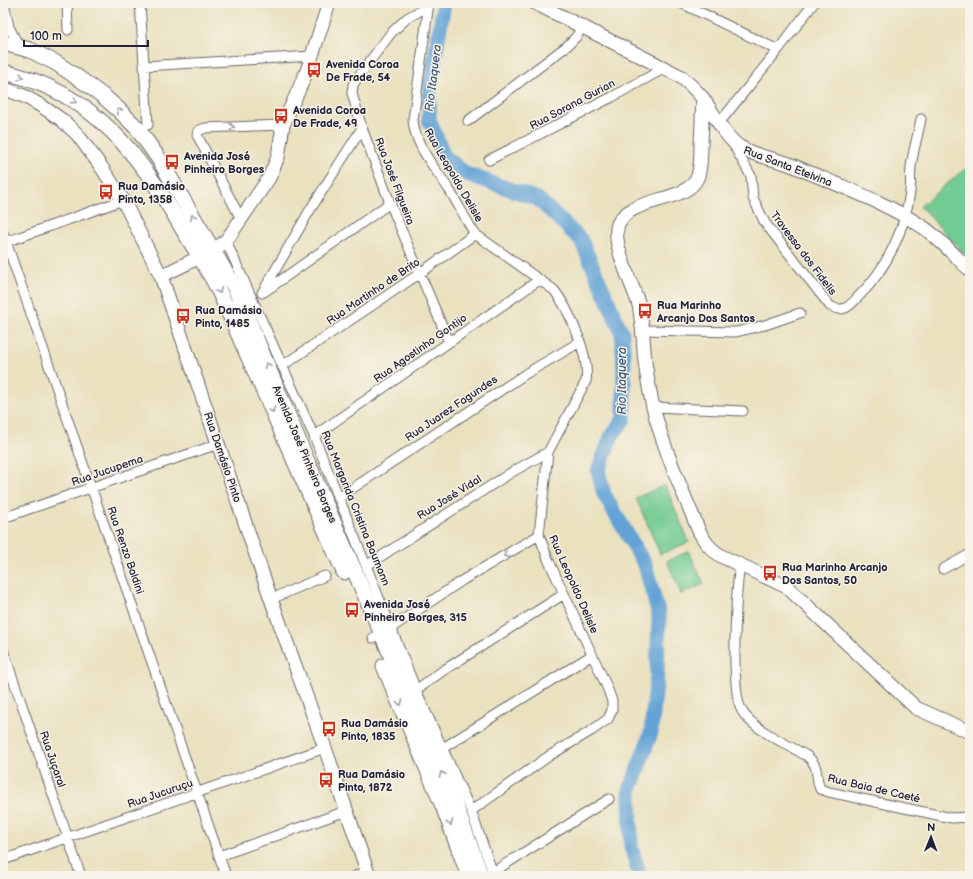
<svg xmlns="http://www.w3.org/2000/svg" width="973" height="879" font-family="'Balsamiq Sans',sans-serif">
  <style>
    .green { fill: #73cc93; stroke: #4a7767 }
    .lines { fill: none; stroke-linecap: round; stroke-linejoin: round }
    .river { stroke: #62a2d5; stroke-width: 15 }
    .street-casing { stroke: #686569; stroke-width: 11 }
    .secondary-casing { stroke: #686569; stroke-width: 15 }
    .primary-casing { stroke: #686569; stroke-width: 17 }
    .street { stroke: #fff; stroke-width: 9 }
    .secondary { stroke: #fff; stroke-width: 13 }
    .primary { stroke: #fff; stroke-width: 15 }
    .oneway { stroke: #9c9ca7 }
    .labels { text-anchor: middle; stroke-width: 3; stroke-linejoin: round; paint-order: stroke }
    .poi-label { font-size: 11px; font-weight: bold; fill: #22223b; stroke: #f7f3e8; text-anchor: start }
    .street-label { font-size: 11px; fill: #22223b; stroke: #f7f3e8 }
    .water-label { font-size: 12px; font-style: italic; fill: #3c5579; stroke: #f7f3e8 }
  </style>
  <rect width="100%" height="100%" fill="#f7f3e8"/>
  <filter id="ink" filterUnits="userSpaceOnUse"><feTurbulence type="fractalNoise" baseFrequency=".025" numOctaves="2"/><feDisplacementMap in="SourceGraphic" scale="8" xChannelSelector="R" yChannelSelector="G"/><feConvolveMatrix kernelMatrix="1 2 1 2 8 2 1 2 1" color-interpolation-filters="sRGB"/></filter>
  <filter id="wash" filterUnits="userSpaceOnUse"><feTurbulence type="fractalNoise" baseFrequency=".012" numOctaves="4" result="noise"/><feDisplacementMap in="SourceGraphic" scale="16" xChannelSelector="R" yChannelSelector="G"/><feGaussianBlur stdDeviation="0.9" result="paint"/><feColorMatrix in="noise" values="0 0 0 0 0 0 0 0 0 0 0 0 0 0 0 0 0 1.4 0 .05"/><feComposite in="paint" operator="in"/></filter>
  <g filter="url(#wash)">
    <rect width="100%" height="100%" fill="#eae1bf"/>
    <path class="green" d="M 970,165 L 970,260 L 920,206 Z
      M 665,485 L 689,542 L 660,554 L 636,498 Z
      M 689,551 L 704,584 L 681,594 L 667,561 Z"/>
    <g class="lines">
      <path class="river" d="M 444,3 L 430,88 L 429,119 L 444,156 L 466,174 L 538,199 L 581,240 L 622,333 L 624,367 L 624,419 L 611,437 L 598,471 L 604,494 L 645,565 L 659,615 L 657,674 L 651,733 L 630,790 L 631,847 L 640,876"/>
    </g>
  </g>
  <g filter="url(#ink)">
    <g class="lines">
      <g class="street-casing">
        <path id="street" d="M 4,3 L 9,27 L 19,46
          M 67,3 L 68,30
          M 140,3 L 148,125
          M 429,3 L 413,120 C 415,147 437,170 450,191 C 459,206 466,220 475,234 L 554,290 C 569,309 590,356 586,381 L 548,452 L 539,535 L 548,559 L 607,687 L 612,701 L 612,710 L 608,719 L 591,731 L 549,756 L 471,811
          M 681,3 L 778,50
          M 429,6 L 407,18 L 391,33 L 358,77 L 353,85 L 352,93 L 362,128 L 390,203 L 449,342
          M 144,66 L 313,56
          M 468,121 L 567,46 L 576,37 L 582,27
          M 720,122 L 778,50 L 814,3
          M 733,144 L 751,176 L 753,198 L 765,223 L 830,306 C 845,314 850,305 860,295 C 887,268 905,229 910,192 C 911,184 910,175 911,167 C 913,151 918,135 921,119
          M 489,160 L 612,97 L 665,68
          M 241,219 L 197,135 L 198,131 L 205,128 L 283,125
          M 3,233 L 226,876
          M 226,241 L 314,436 L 416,690 L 471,811 L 494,876
          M 3,243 L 123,200
          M 264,292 L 390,203
          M 262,293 L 310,210 L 362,128
          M 643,330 L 736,332 L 765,325 L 800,313
          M 282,366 L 419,274 L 475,234
          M 653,407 L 743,411
          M 314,436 L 539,280
          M 338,498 L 527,373 L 580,342
          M 3,518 L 218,444
          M 740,565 C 736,591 730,692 742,711 C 752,729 789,745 807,756 C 821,768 814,774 820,789 L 829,792 L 952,818 L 970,817
          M 366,566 L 512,472 L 548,452
          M 943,569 L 970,554
          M 271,599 L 325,576
          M 373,638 L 391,628 L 463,580 L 539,535
          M 3,650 L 81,876
          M 416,690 L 444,670 L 564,594
          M 443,748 L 592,655
          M 219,856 L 346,811
          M 3,860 L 325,748
          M 493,872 L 609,799
          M 355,876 L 368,872"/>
      </g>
      <g class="secondary-casing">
        <path id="secondary" d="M 535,3 L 680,76 C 688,83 697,90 703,99 C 714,113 725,138 740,147 C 758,158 775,158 794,166 C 837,185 883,201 923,227 C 940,239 955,256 970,270
          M 3,88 L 26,97 L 43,107 L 62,120 L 77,134 L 100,165 L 123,200 L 161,276 L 271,599 L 325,748 L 369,876
          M 703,98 C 702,113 702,128 701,143 C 701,154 701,166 698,176 C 688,204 630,196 618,224 C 611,244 633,285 639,305 C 642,320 643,335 644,350 C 645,369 649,388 653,407 C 664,450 682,490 699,531 C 705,542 710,549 721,556 L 787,587 L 916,708 L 970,732
          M 161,276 L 212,251 L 226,241 L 269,178 L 278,157 L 283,125 L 307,71 L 329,3"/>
      </g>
      <g class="primary-casing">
        <path id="primary" d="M 3,43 L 30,50 L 56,63 L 77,77 L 103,96 L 119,110 L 137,128 L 159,159 L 235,288 L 304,454 L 452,796 L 481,876
          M 3,72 C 93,91 141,156 184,231 C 193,246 203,261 211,276 C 217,285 221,296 226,306 L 344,572
          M 384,666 L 443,806 L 469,876"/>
      </g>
      <use href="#street" class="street"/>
      <use href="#secondary" class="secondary"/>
      <use href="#primary" class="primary"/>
    </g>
    <defs><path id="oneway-chevron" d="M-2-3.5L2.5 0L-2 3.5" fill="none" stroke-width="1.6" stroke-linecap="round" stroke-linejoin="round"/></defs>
    <g class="oneway">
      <use href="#oneway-chevron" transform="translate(21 77) rotate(17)"/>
      <use href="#oneway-chevron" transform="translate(74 101) rotate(34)"/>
      <use href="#oneway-chevron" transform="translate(119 111) rotate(-137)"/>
      <use href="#oneway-chevron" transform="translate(232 127) rotate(-2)"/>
      <use href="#oneway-chevron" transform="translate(193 217) rotate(-121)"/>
      <use href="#oneway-chevron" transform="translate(219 291) rotate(64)"/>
      <use href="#oneway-chevron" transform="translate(267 365) rotate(-113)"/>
      <use href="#oneway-chevron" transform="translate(272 410) rotate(66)"/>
      <use href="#oneway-chevron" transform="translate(506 555) rotate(150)"/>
      <use href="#oneway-chevron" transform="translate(400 703) rotate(67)"/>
      <use href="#oneway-chevron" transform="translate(442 774) rotate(-113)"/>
      <use href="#oneway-chevron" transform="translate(450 823) rotate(69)"/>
    </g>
  </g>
  <defs>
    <g id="bus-bare" transform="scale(1.2)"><path d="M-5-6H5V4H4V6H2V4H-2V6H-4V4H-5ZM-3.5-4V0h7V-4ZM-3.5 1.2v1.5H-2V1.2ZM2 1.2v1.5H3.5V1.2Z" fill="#c8321e" stroke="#f7f3e8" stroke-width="2.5" paint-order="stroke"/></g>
  </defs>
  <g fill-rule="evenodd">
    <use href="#bus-bare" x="314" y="70"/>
    <use href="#bus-bare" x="281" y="116"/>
    <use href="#bus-bare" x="172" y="162"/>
    <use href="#bus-bare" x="106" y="192"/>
    <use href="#bus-bare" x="645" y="311"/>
    <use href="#bus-bare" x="183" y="316"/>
    <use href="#bus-bare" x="770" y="573"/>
    <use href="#bus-bare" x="352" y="610"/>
    <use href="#bus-bare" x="329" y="729"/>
    <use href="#bus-bare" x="326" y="780"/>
  </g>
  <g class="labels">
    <g class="poi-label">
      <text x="326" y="68">Avenida Coroa<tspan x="326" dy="13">De Frade, 54</tspan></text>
      <text x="293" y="114">Avenida Coroa<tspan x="293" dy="13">De Frade, 49</tspan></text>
      <text x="184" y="160">Avenida José<tspan x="184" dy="13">Pinheiro Borges</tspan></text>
      <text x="118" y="190">Rua Damásio<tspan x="118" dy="13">Pinto, 1358</tspan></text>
      <text x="657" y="309">Rua Marinho<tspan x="657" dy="13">Arcanjo Dos Santos</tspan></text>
      <text x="195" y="314">Rua Damásio<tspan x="195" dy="13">Pinto, 1485</tspan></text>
      <text x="782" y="571">Rua Marinho Arcanjo<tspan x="782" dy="13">Dos Santos, 50</tspan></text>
      <text x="364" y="608">Avenida José<tspan x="364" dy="13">Pinheiro Borges, 315</tspan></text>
      <text x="341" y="727">Rua Damásio<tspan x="341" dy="13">Pinto, 1835</tspan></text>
      <text x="338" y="778">Rua Damásio<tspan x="338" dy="13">Pinto, 1872</tspan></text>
    </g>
    <g class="street-label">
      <text transform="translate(572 104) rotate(-28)" y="4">Rua Sorana Gurian</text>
      <text transform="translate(788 166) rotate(21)" y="4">Rua Santa Etelvina</text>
      <text transform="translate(454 175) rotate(60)" y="4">Rua Leopoldo Delisle</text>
      <text transform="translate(395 181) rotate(69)" y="4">Rua José Filgueira</text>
      <text transform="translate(804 253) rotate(53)" y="4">Travessa dos Fidelis</text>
      <text transform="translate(373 291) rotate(-34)" y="4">Rua Martinho de Brito</text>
      <text transform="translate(420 348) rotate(-35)" y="4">Rua Agostinho Gontijo</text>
      <text transform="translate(451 408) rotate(-34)" y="4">Rua Juarez Fagundes</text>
      <text transform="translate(305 454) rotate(67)" y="4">Avenida José Pinheiro Borges</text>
      <text transform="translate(223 457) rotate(71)" y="4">Rua Damásio Pinto</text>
      <text transform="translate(107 470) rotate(-19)" y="4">Rua Jucupema</text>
      <text transform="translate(449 497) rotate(-32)" y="4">Rua José Vidal</text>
      <text transform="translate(356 508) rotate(68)" y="4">Rua Margarida Cristina Baumann</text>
      <text transform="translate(126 550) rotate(71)" y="4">Rua Renzo Baldini</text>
      <text transform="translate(574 584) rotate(66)" y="4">Rua Leopoldo Delisle</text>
      <text transform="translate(53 759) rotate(71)" y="4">Rua Juçaral</text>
      <text transform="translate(874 788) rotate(13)" y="4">Rua Baia de Caeté</text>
      <text transform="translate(160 793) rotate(-19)" y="4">Rua Jucuruçu</text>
    </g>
    <g class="water-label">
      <text transform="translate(433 78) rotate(-83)" y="4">Rio Itaquera</text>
      <text transform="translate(622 381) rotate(-90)" y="4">Rio Itaquera</text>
    </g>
  </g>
  <rect width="973" height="879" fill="none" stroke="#f7f3e8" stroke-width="16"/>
  <g transform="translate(931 837) rotate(1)" stroke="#f7f3e8" stroke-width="3" paint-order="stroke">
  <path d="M0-3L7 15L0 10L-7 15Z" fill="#22223b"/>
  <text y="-6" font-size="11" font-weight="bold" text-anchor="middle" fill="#22223b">N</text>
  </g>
  <path d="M24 40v6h124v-6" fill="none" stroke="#22223b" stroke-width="2"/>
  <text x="30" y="40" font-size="12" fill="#22223b" stroke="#f7f3e8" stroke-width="3" paint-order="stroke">100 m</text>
</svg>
